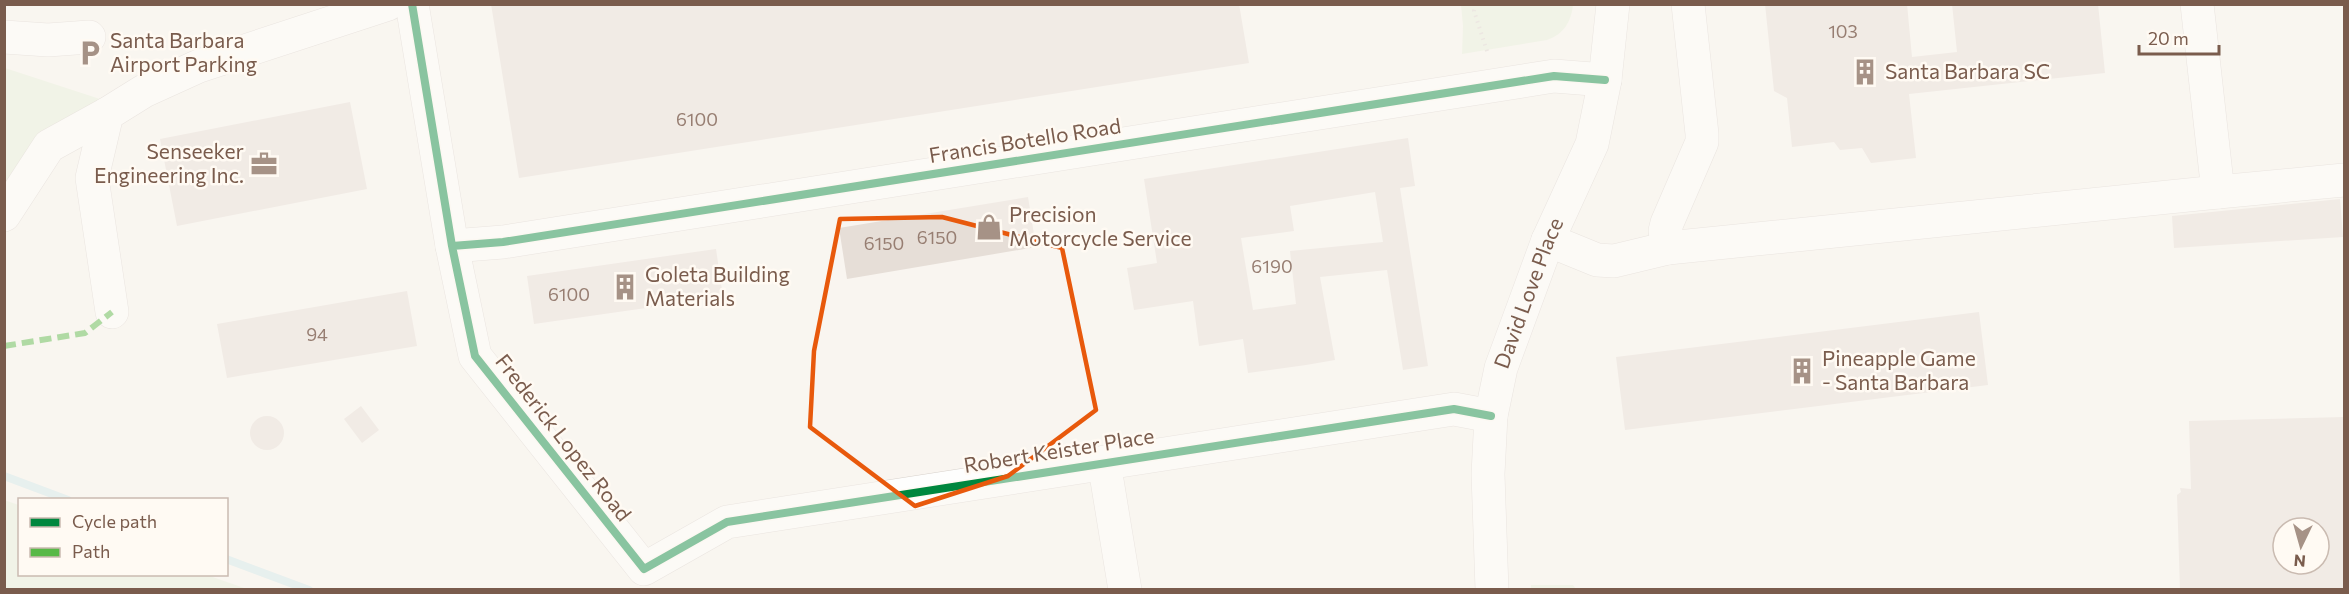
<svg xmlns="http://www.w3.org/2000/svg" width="2349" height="594" font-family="Commissioner,sans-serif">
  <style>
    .green { fill: #e7f0db }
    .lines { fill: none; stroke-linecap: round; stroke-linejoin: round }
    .stream { stroke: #d0e8ea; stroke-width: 8 }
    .building { fill: #e6ded7; fill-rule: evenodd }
    .minor-casing { stroke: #d7d1cb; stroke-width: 34 }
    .path { stroke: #dcd5d0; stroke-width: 4; stroke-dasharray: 1.5 4.5; stroke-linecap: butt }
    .minor { stroke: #fefefd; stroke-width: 33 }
    .quiet { stroke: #58b947; stroke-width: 6; stroke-dasharray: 12 6; stroke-linecap: butt }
    .cycleway-casing { stroke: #fffaf3; stroke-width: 11 }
    .cycleway { stroke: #00873e; stroke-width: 8 }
    .marked { fill: none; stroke: #e8590c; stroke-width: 4.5; stroke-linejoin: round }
    .labels { text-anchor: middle; stroke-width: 5; stroke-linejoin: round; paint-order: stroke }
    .number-label { font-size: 18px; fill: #977e72 }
    .poi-label { font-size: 21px; fill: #7a5c4d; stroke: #fffaf3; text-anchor: start }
    .street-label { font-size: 21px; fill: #7a5c4d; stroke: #fffaf3 }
  </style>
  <rect width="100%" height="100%" fill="#f9f5f0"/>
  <path class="green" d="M 1573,5 C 1571,22 1564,34 1547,40 L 1462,54 L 1463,26 L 1461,5 Z
    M 5,68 L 103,100 L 5,209 Z
    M 4,500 L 19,505 L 20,574 L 207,575 L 247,589 L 5,589 Z
    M 1531,585 L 1573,585 L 1576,589 L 1531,589 Z"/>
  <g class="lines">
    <path class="stream" d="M 4,476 L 68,500
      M 226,559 L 309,590"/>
  </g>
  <path class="building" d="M 491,4 L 1239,4 L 1249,63 L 519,178 Z
    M 1765,4 L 1907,4 L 1912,57 L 1957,52 L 1952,4 L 2098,4 L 2105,73 L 1909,94 L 1916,158 L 1871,163 L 1862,148 L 1840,150 L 1834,142 L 1792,147 L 1787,98 L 1774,91 Z
    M 350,102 L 367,189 L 177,226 L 160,139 Z
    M 1408,138 L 1415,186 L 1400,188 L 1428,366 L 1403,370 L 1387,270 L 1320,277 L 1335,360 L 1306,365 L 1248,373 L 1243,339 L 1199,346 L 1193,301 L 1134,310 L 1127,268 L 1157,263 L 1144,179 ZM 1375,192 L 1383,242 L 1290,251 L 1296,304 L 1253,310 L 1241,238 L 1294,231 L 1290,206 Z
    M 1028,197 L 1036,247 L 847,279 L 839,228 Z
    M 2340,199 L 2343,237 L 2174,248 L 2172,216 Z
    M 716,249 L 723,297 L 534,324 L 527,276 Z
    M 407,291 L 417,346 L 227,378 L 217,324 Z
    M 1979,312 L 1988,385 L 1625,430 L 1616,357 Z
    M 361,406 L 379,430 L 362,443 L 344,419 Z
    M250 433a17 17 0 1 1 34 0a17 17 0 1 1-34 0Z
    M 2344,417 L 2344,590 L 2180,590 L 2177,495 L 2181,492 L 2180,488 L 2191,489 L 2189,421 ZM 2283,528 L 2319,528 L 2319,564 L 2283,564 Z"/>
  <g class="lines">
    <g class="minor-casing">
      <g id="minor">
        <path d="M 412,4 L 452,246 L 475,356 L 644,569 L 727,522 L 1454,409 L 1491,416"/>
        <path d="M 4,37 L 48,40 L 89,37"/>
        <path d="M 2218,192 L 2344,180"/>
        <path d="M 4,215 L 49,146 L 107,114"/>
        <path d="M 1548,240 L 1597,260 L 1614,261 L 1668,248 L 2218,192 L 2197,4"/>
        <path d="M 452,246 L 503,242 L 1554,76 L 1605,80"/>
        <path d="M 1668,248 L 1665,231 L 1667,223 L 1702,142 L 1702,134 L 1688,4"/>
        <path d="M 112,312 L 92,178 L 107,114 L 144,91 L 199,66 L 388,4"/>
        <path d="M 1104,462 L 1125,590"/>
        <path id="s1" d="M 1492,590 L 1488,474 L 1491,416 L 1501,368 L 1548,240 L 1592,144 L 1605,80 L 1613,4"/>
      </g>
    </g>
    <path class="path" d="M 1476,4 L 1474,11 L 1488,54"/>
    <use href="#minor" class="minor"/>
    <path class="quiet" d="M 4,346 L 85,333 L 112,312"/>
    <g class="cycleway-casing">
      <path id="cycleway" d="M 412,4 L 452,246 L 475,356 L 644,569 L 727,522 L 1454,409 L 1491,416
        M 452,246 L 503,242 L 1554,76 L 1605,80"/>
    </g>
    <use href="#cycleway" class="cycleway"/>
  </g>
  <path d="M0 0H2349V594H0ZM 942,217 L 1062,248 L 1096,410 L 1008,476 L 915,506 L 810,427 L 814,351 L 840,219 Z" fill="#f9f5f0" fill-opacity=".55" fill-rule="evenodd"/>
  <path class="marked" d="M 942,217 L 1062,248 L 1096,410 L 1008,476 L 915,506 L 810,427 L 814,351 L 840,219 Z"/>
  <defs>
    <g id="parking-bare" transform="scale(2.07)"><path d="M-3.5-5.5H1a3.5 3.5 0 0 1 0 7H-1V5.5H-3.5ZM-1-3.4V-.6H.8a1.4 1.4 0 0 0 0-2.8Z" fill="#a69286" stroke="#fffaf3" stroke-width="2.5" paint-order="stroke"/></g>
    <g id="building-bare" transform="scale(2.07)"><path d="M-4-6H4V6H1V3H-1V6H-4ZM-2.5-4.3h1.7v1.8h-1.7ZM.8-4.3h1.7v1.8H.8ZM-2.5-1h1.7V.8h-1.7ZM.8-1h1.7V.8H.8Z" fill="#a69286" stroke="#fffaf3" stroke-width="2.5" paint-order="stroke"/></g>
    <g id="office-bare" transform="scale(2.07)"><path d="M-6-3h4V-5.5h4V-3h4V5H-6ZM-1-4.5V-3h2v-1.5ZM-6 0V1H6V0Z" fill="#a69286" stroke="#fffaf3" stroke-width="2.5" paint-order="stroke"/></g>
    <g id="shop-bare" transform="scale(2.07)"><path d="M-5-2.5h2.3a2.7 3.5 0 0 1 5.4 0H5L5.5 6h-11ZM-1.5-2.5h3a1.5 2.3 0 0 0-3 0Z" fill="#a69286" stroke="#fffaf3" stroke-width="2.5" paint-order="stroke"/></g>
  </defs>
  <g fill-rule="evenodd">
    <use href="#parking-bare" x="90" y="53"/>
    <use href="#building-bare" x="1865" y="72"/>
    <use href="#office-bare" x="264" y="164"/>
    <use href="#shop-bare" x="989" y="227"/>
    <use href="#building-bare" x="625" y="287"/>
    <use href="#building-bare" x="1802" y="371"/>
  </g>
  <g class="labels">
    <g class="number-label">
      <text x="1843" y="38">103</text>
      <text x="697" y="126">6100</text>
      <text x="937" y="244">6150</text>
      <text x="884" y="250">6150</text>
      <text x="1272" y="273">6190</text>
      <text x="569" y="301">6100</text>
      <text x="317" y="341">94</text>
    </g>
    <g class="poi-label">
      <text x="110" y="48">Santa Barbara<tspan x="110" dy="24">Airport Parking</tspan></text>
      <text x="1885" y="79">Santa Barbara SC</text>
      <text x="244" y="159" text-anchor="end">Senseeker<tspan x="244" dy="24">Engineering Inc.</tspan></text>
      <text x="1009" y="222">Precision<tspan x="1009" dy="24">Motorcycle Service</tspan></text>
      <text x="645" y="282">Goleta Building<tspan x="645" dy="24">Materials</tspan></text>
      <text x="1822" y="366">Pineapple Game<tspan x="1822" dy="24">- Santa Barbara</tspan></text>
    </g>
    <g class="street-label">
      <text transform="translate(1025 141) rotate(-9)" y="7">Francis Botello Road</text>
      <text dy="7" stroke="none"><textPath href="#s1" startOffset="303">David Love Place</textPath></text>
      <text transform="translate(563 438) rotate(52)" y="7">Frederick Lopez Road</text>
      <text transform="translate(1059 451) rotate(-9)" y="7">Robert Keister Place</text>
    </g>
  </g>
  <rect width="2349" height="594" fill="none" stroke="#7a5c4d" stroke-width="12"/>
  <rect x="18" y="498" width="210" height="78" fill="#fffaf3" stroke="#cabbb1" stroke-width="1.5"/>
  <rect x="30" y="518" width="30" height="9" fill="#00873e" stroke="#cabbb1" stroke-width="1.5"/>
  <text x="72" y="528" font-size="18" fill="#7a5c4d">Cycle path</text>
  <rect x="30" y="548" width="30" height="9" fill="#58b947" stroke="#cabbb1" stroke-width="1.5"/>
  <text x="72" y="558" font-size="18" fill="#7a5c4d">Path</text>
  <g transform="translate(2301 546) rotate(185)"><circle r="28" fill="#fffaf3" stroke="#cabbb1" stroke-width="1.5"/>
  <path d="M0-4.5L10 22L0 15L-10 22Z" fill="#a69286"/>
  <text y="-9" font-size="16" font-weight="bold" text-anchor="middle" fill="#7a5c4d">N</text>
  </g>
  <path d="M2139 45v9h80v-9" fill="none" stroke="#7a5c4d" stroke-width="3"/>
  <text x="2148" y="45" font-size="18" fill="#7a5c4d" stroke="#fffaf3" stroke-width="4.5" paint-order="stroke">20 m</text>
</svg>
